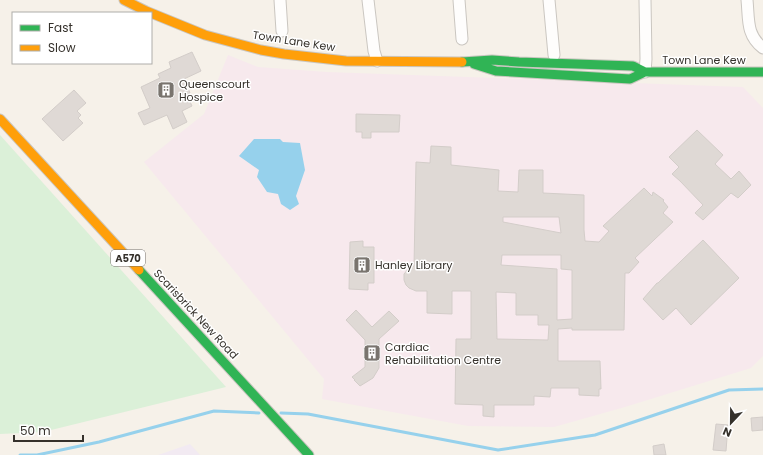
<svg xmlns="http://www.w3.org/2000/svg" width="763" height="455" font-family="Poppins,sans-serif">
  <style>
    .education { fill: #f2eaf2 }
    .medical { fill: #f7e9ed }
    .green { fill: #dbf0d8 }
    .water { fill: #96d1ec }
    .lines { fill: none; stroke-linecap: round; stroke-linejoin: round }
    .stream { stroke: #96d1ec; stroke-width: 3 }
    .building { fill: #dfd9d5; stroke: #d3cdc9; fill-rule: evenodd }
    .street-casing { stroke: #cac6c0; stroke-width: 13 }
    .fast-casing { stroke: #cac6c0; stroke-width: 11 }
    .slow-casing { stroke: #cac6c0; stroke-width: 11 }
    .street { stroke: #fefdfc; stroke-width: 11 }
    .fast { stroke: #30b455; stroke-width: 9 }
    .slow { stroke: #ff9f0a; stroke-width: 9 }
    .labels { text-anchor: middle; stroke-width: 3; stroke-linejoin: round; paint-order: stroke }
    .shield { fill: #fff; stroke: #726f6b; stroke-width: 1 }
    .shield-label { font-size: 10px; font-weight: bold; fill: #35312b }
    .street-label { font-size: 11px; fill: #35312b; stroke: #fff }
    .poi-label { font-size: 11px; fill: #35312b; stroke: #fff; text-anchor: start }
  </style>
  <rect width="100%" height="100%" fill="#f6f1e9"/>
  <path class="education" d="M 190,444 L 200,455 L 158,455 Z"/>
  <path class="medical" d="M 228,55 L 258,67 L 327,72 L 743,87 L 763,108 L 763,356 L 751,368 L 625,407 L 554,427 L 468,426 L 322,399 L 324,379 L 144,162 L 204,114 Z"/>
  <path class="green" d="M 0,135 L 226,387 L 43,432 L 0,434 Z"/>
  <path class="water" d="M 254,139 L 280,139 L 283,142 L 300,143 L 305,170 L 296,196 L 299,204 L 290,210 L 281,204 L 278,194 L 267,192 L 257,177 L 259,170 L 239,156 Z"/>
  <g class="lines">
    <path class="stream" d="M 281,413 L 308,414 L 498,450 L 595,435 L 729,390 L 763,389
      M 20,455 L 37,455 L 99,442 L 214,411 L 259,413"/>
  </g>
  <path class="building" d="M 192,52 L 201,71 L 184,79 L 190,93 L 187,95 L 192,106 L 182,111 L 187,122 L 173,129 L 167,115 L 144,125 L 138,113 L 150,108 L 141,87 L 160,78 L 158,74 L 171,68 L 169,62 Z
    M 74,90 L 86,103 L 77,111 L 81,115 L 78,118 L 83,123 L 63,141 L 42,119 Z
    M 356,114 L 400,115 L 399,132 L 371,132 L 371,138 L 362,138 L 362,132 L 356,132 Z
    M 697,130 L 723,155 L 715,164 L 731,179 L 739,171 L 751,185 L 738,198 L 731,193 L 703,220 L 695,213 L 703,205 L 680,181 L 672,174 L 679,167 L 669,157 Z
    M 431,146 L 451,147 L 451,165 L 499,170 L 498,191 L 518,192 L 519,170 L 543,170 L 543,193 L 584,195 L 584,230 L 585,241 L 599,242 L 609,231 L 603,226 L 644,188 L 652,196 L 653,192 L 664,200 L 663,201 L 668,207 L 663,213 L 673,222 L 635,258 L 639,262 L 629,273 L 625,273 L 624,330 L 572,330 L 572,328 L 558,329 L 558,361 L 600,361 L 601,389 L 599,389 L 599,396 L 579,395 L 579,388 L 551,388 L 550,397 L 534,396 L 534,405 L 494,405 L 494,417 L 483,416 L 483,405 L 455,404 L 456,339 L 471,339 L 471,291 L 452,291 L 452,314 L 427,313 L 427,291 L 416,291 L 409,288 L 406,285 L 404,280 L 404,274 L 408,269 L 414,266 L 416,162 L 430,163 ZM 503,217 L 559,217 L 561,233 L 503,222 ZM 502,255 L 561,255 L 561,269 L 572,270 L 572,319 L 557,320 L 557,269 L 501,265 ZM 496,292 L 516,293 L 516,315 L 538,315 L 538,325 L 549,325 L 548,340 L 497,339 Z
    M 703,240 L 739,278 L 691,325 L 676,308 L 663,320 L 643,299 L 657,283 L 658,283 Z
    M 363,241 L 363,247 L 374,247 L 374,283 L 368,283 L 368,290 L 349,289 L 350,242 Z
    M 356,310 L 372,327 L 389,311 L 399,321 L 379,339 L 379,368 L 373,378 L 360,386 L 354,380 L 355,380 L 352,377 L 365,367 L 365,340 L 346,320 Z
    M 763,417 L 763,430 L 752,431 L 751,418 Z
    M 716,424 L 728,425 L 726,451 L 713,450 Z
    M 664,444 L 666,455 L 654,455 L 653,446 Z"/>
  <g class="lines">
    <g class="street-casing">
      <path id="street" d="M 280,0 L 282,31
        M 368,0 L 374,51 L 377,61
        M 459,0 L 462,39
        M 549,0 L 554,55
        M 747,0 C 749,19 746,35 763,48
        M 645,72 L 646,59 L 645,0"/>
    </g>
    <g class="fast-casing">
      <path id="fast" d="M 462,62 L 492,60 L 519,62 L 633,66 L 645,72
        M 474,64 L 496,71 L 630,79 L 645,72 L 763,72
        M 139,270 L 309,455"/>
    </g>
    <g class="slow-casing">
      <path id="slow" d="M 124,0 L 146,11 L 205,35 L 261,50 L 284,54 L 346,61 L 462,62
        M 0,119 L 139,270"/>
    </g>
    <use href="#street" class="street"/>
    <use href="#fast" class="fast"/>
    <use href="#slow" class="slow"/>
  </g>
  <defs>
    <g id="building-square" transform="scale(0.9)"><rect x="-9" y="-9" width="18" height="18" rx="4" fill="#79746e" stroke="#fff"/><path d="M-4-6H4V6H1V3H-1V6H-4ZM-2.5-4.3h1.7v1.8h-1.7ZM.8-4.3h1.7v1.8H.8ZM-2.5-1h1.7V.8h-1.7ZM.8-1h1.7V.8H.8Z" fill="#fff"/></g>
  </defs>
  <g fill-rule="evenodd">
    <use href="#building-square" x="166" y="90"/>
    <use href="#building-square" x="362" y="265"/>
    <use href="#building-square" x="372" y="353"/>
  </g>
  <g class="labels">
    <rect class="shield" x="111" y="250" width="34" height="16" rx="3"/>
    <g class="shield-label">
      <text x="128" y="262">A570</text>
    </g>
    <g class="street-label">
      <text transform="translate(294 41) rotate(9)" y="4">Town Lane Kew</text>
      <text x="704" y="64">Town Lane Kew</text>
      <text transform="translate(196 314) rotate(47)" y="4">Scarisbrick New Road</text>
    </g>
    <g class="poi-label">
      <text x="179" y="88">Queenscourt<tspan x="179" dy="13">Hospice</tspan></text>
      <text x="375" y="269">Hanley Library</text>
      <text x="385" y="351">Cardiac<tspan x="385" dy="13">Rehabilitation Centre</tspan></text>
    </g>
  </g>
  <rect x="12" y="12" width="140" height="52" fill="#ffffff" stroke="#aeadaa"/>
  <rect x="20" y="25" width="20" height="6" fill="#30b455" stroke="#aeadaa"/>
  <text x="48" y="32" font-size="12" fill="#35312b">Fast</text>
  <rect x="20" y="45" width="20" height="6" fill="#ff9f0a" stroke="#aeadaa"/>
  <text x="48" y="52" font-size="12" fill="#35312b">Slow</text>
  <g transform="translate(731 423) rotate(202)" stroke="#ffffff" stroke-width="3" paint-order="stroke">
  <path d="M0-3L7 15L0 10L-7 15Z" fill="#35312b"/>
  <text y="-6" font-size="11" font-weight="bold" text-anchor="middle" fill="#35312b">N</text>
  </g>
  <path d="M14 435v6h69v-6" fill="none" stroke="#35312b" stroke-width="2"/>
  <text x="20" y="435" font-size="12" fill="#35312b" stroke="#ffffff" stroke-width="3" paint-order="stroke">50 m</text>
</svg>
